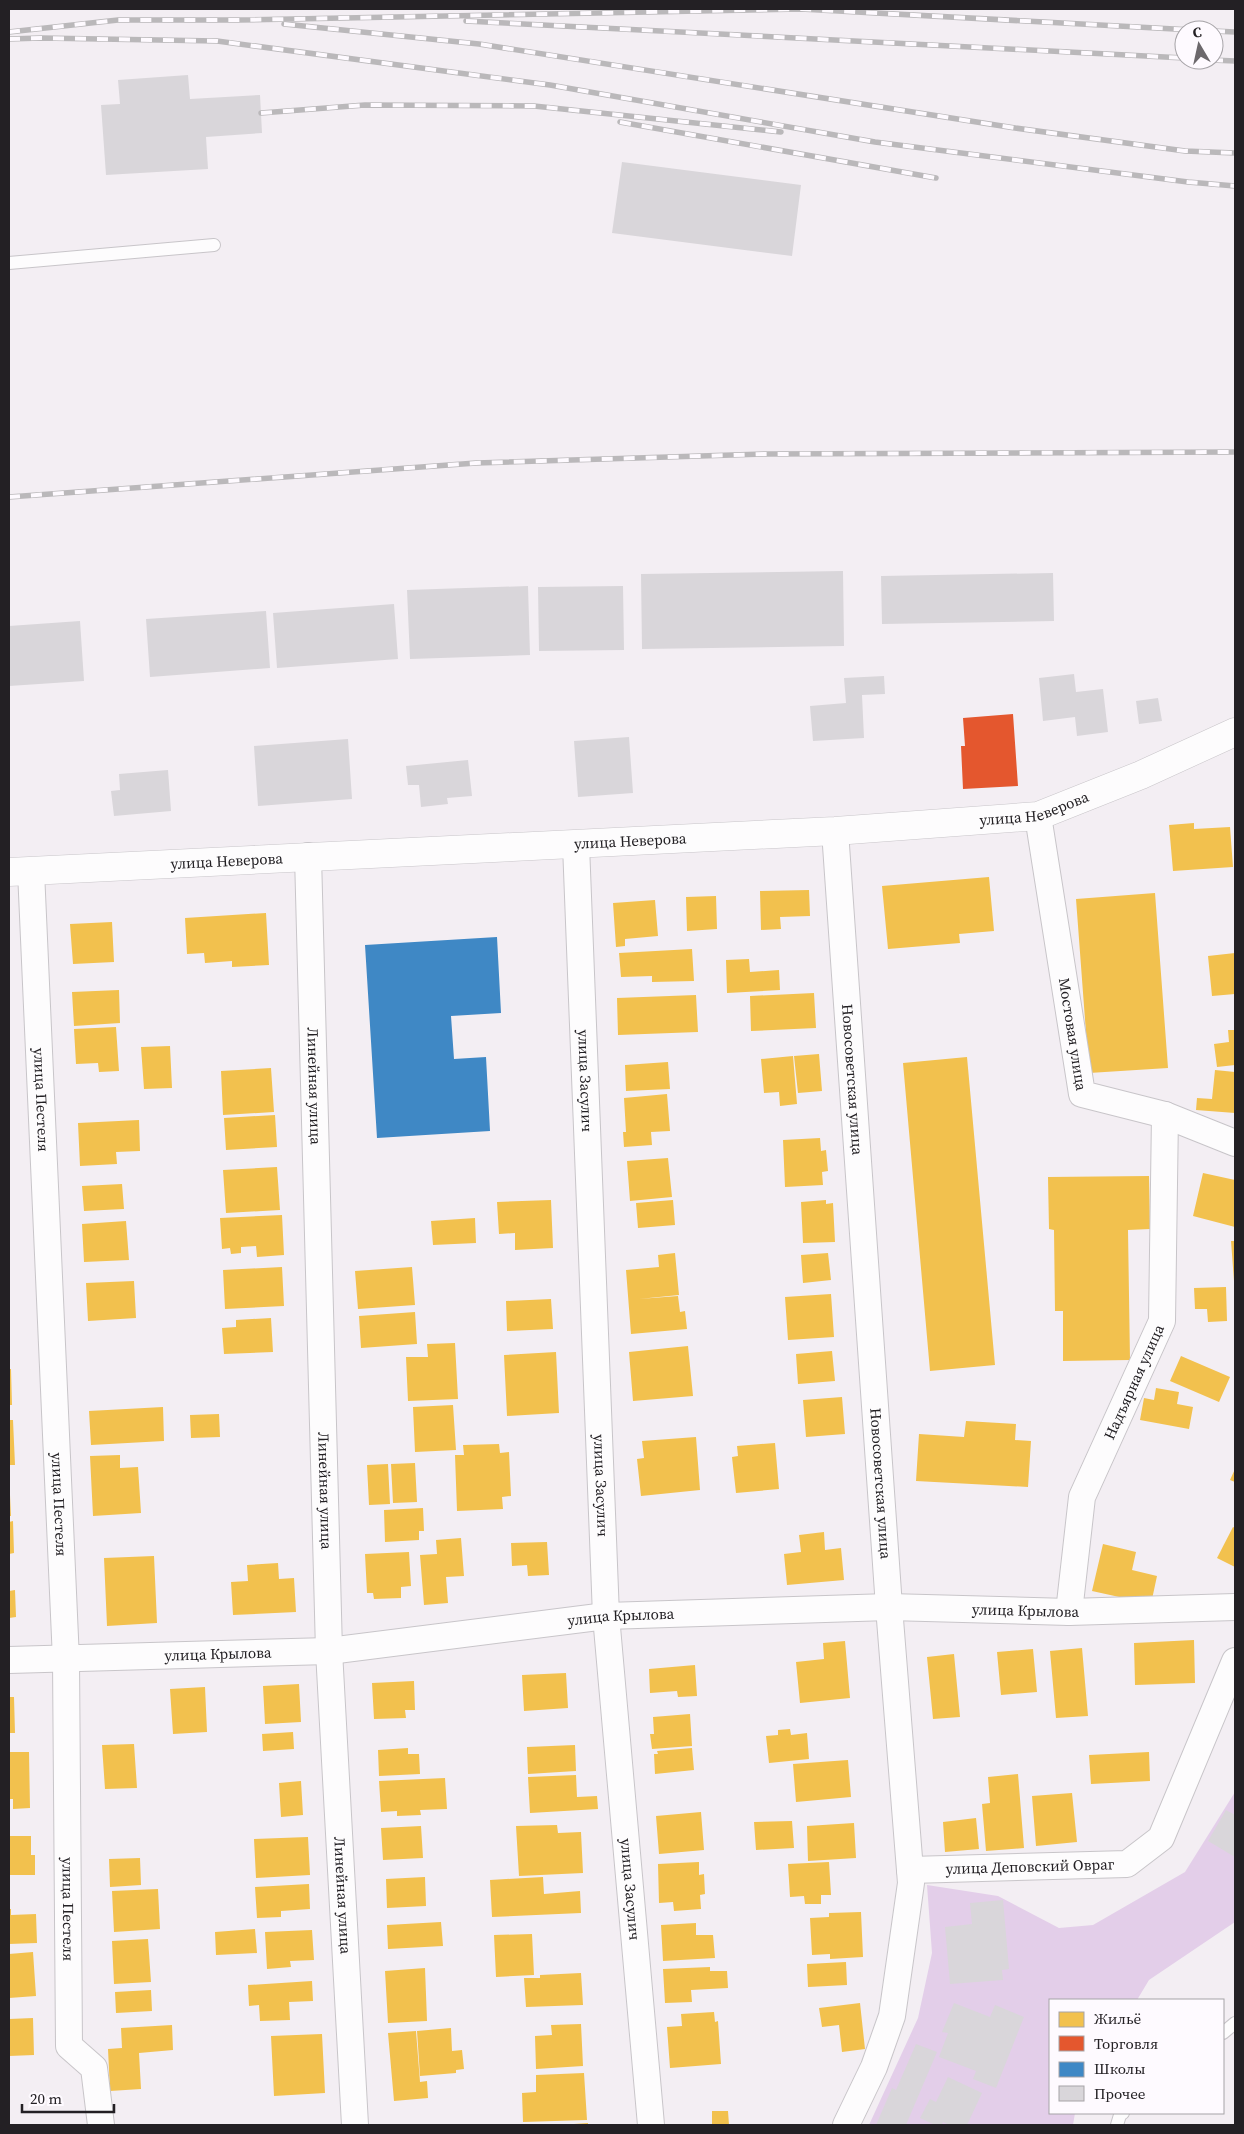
<svg xmlns="http://www.w3.org/2000/svg" width="1244" height="2134" font-family="'Source Serif 4',serif">
  <style>
    .green { fill: #e3cee9 }
    .homes { fill: #f2c14e }
    .shops { fill: #e4572e }
    .schools { fill: #3f88c5 }
    .building { fill: #d9d6da }
    .lines { fill: none; stroke-linecap: round; stroke-linejoin: round }
    .service-casing { stroke: #c8c5c9; stroke-width: 14 }
    .minor-casing { stroke: #c8c5c9; stroke-width: 28 }
    .tertiary-casing { stroke: #c8c5c9; stroke-width: 29 }
    .service { stroke: #fdfcfd; stroke-width: 12 }
    .minor { stroke: #fdfcfd; stroke-width: 26 }
    .tertiary { stroke: #fdfcfd; stroke-width: 28 }
    .rail-casing { stroke: #bab8ba; stroke-width: 5.5 }
    .rail { stroke: #fefaff; stroke-width: 4; stroke-dasharray: 11; stroke-linecap: butt }
    .labels { text-anchor: middle; stroke-width: 5; stroke-linejoin: round; paint-order: stroke }
    .street-label { font-size: 15px; fill: #232024; stroke: #fefaff }
  </style>
  <rect width="100%" height="100%" fill="#f3eef3"/>
  <path class="green" d="M 1235,1792 L 1235,1922 L 1149,1980 L 1137,2000 L 1050,2000 L 1050,2113 L 1075,2113 L 1073,2125 L 869,2125 L 918,2018 L 932,1953 L 927,1885 L 998,1896 L 1059,1928 L 1093,1925 L 1185,1872 Z"/>
  <path class="homes" d="M 1194,823 L 1194,829 L 1230,827 L 1233,867 L 1173,871 L 1169,825 Z
    M 989,877 L 994,931 L 959,934 L 960,943 L 888,949 L 882,886 Z
    M 809,890 L 810,916 L 780,917 L 781,929 L 761,930 L 760,891 Z
    M 1155,893 L 1168,1068 L 1089,1073 L 1076,899 Z
    M 716,896 L 717,929 L 687,931 L 686,897 Z
    M 655,900 L 658,936 L 625,939 L 625,946 L 616,947 L 613,903 Z
    M 266,913 L 269,965 L 232,967 L 232,961 L 205,963 L 204,953 L 187,954 L 185,918 Z
    M 112,922 L 114,962 L 73,964 L 70,924 Z
    M 692,949 L 694,981 L 652,982 L 652,976 L 621,977 L 619,953 Z
    M 1235,953 L 1235,994 L 1212,996 L 1208,956 Z
    M 749,959 L 750,972 L 779,970 L 780,990 L 727,993 L 726,960 Z
    M 119,990 L 120,1023 L 74,1026 L 72,992 Z
    M 814,993 L 816,1028 L 751,1031 L 750,996 Z
    M 696,995 L 698,1032 L 618,1035 L 617,998 Z
    M 116,1027 L 119,1071 L 99,1072 L 98,1063 L 76,1064 L 74,1029 Z
    M 1228,1030 L 1235,1030 L 1235,1065 L 1217,1067 L 1214,1044 L 1229,1042 Z
    M 170,1046 L 172,1088 L 144,1089 L 141,1047 Z
    M 819,1054 L 822,1091 L 798,1093 L 794,1056 Z
    M 793,1056 L 797,1104 L 780,1106 L 779,1092 L 764,1093 L 761,1059 Z
    M 967,1057 L 995,1365 L 930,1371 L 903,1063 Z
    M 668,1062 L 670,1089 L 626,1091 L 625,1065 Z
    M 271,1068 L 274,1112 L 223,1115 L 221,1071 Z
    M 1215,1070 L 1235,1072 L 1235,1113 L 1196,1110 L 1197,1098 L 1212,1099 Z
    M 667,1094 L 670,1131 L 651,1132 L 652,1145 L 624,1147 L 623,1132 L 626,1132 L 624,1098 Z
    M 275,1115 L 277,1147 L 226,1150 L 224,1118 Z
    M 139,1120 L 140,1151 L 116,1152 L 117,1164 L 80,1166 L 78,1123 Z
    M 820,1138 L 821,1151 L 826,1150 L 828,1171 L 822,1172 L 823,1185 L 785,1187 L 783,1140 Z
    M 668,1158 L 672,1197 L 630,1201 L 627,1161 Z
    M 277,1167 L 280,1210 L 226,1213 L 223,1170 Z
    M 1203,1173 L 1235,1180 L 1235,1227 L 1193,1216 Z
    M 1149,1176 L 1150,1229 L 1128,1230 L 1130,1360 L 1063,1361 L 1063,1311 L 1055,1311 L 1054,1230 L 1049,1229 L 1048,1177 Z
    M 122,1184 L 124,1209 L 84,1211 L 82,1186 Z
    M 551,1200 L 553,1248 L 515,1250 L 515,1233 L 499,1234 L 497,1202 Z
    M 673,1200 L 675,1225 L 638,1228 L 636,1203 Z
    M 826,1200 L 826,1204 L 833,1203 L 835,1242 L 803,1243 L 801,1202 Z
    M 282,1215 L 284,1255 L 257,1257 L 256,1246 L 241,1247 L 241,1253 L 231,1254 L 230,1248 L 222,1249 L 220,1218 Z
    M 475,1218 L 476,1243 L 433,1245 L 431,1221 Z
    M 126,1221 L 129,1260 L 84,1262 L 82,1224 Z
    M 1231,1241 L 1235,1241 L 1235,1280 L 1234,1281 Z
    M 675,1253 L 679,1295 L 639,1299 L 678,1296 L 680,1312 L 685,1311 L 687,1329 L 631,1334 L 626,1270 L 659,1267 L 658,1255 Z
    M 828,1253 L 831,1280 L 803,1283 L 801,1255 Z
    M 282,1267 L 284,1306 L 225,1309 L 223,1270 Z
    M 412,1267 L 415,1305 L 358,1309 L 355,1271 Z
    M 134,1281 L 136,1318 L 88,1321 L 86,1283 Z
    M 1226,1287 L 1227,1321 L 1208,1322 L 1207,1309 L 1195,1309 L 1194,1288 Z
    M 831,1294 L 834,1337 L 788,1340 L 785,1297 Z
    M 551,1299 L 553,1329 L 507,1331 L 506,1301 Z
    M 415,1312 L 417,1344 L 361,1348 L 359,1316 Z
    M 271,1318 L 273,1352 L 224,1354 L 222,1328 L 236,1327 L 236,1320 Z
    M 455,1343 L 458,1399 L 408,1401 L 406,1357 L 428,1357 L 427,1344 Z
    M 688,1346 L 693,1396 L 633,1401 L 629,1352 Z
    M 832,1351 L 835,1381 L 798,1384 L 796,1354 Z
    M 556,1352 L 559,1413 L 507,1416 L 504,1355 Z
    M 1181,1356 L 1230,1377 L 1219,1402 L 1170,1381 Z
    M 9,1369 L 11,1369 L 12,1405 L 9,1405 Z
    M 1156,1388 L 1179,1392 L 1177,1404 L 1193,1407 L 1189,1429 L 1140,1420 L 1144,1398 L 1154,1400 Z
    M 842,1397 L 845,1434 L 806,1437 L 803,1400 Z
    M 453,1405 L 456,1450 L 415,1452 L 413,1407 Z
    M 163,1407 L 164,1441 L 91,1445 L 89,1411 Z
    M 219,1414 L 220,1437 L 191,1438 L 190,1415 Z
    M 9,1420 L 13,1420 L 15,1465 L 9,1465 Z
    M 966,1421 L 1016,1424 L 1015,1440 L 1031,1441 L 1028,1487 L 916,1481 L 919,1434 L 964,1437 Z
    M 696,1437 L 700,1490 L 641,1496 L 637,1459 L 644,1458 L 642,1441 Z
    M 775,1443 L 779,1489 L 736,1493 L 732,1457 L 738,1456 L 737,1446 Z
    M 499,1444 L 500,1453 L 509,1452 L 511,1496 L 502,1497 L 503,1509 L 457,1511 L 455,1455 L 464,1455 L 463,1445 Z
    M 120,1455 L 120,1468 L 138,1467 L 141,1513 L 93,1516 L 90,1456 Z
    M 415,1463 L 417,1502 L 393,1503 L 391,1464 Z
    M 388,1464 L 390,1504 L 369,1505 L 367,1465 Z
    M 1235,1469 L 1235,1482 L 1230,1480 Z
    M 9,1495 L 10,1495 L 11,1516 L 9,1516 Z
    M 423,1508 L 424,1531 L 419,1531 L 419,1540 L 385,1542 L 384,1510 Z
    M 13,1521 L 14,1553 L 9,1554 L 9,1522 Z
    M 1233,1527 L 1235,1528 L 1235,1567 L 1217,1558 Z
    M 824,1532 L 825,1550 L 841,1548 L 844,1580 L 787,1585 L 784,1554 L 801,1552 L 799,1535 Z
    M 461,1538 L 464,1576 L 446,1577 L 448,1603 L 424,1605 L 420,1555 L 437,1554 L 436,1540 Z
    M 547,1542 L 549,1575 L 528,1576 L 527,1565 L 512,1566 L 511,1543 Z
    M 1103,1544 L 1136,1552 L 1132,1570 L 1157,1576 L 1151,1604 L 1092,1591 Z
    M 409,1552 L 411,1586 L 401,1587 L 401,1598 L 374,1599 L 373,1593 L 367,1593 L 365,1554 Z
    M 154,1556 L 157,1623 L 107,1626 L 104,1558 Z
    M 278,1563 L 279,1579 L 294,1578 L 296,1612 L 233,1615 L 231,1582 L 248,1581 L 247,1565 Z
    M 15,1590 L 16,1617 L 9,1618 L 9,1591 Z
    M 1194,1640 L 1195,1683 L 1135,1685 L 1134,1643 Z
    M 845,1641 L 850,1698 L 800,1703 L 796,1662 L 824,1659 L 823,1643 Z
    M 1082,1648 L 1088,1716 L 1056,1718 L 1050,1651 Z
    M 1033,1649 L 1037,1692 L 1001,1695 L 997,1652 Z
    M 954,1654 L 960,1717 L 933,1719 L 927,1657 Z
    M 695,1665 L 697,1696 L 678,1697 L 677,1691 L 650,1693 L 649,1669 Z
    M 566,1673 L 568,1708 L 524,1711 L 522,1675 Z
    M 414,1681 L 415,1710 L 405,1710 L 406,1718 L 374,1719 L 372,1683 Z
    M 299,1684 L 301,1722 L 265,1724 L 263,1686 Z
    M 205,1687 L 207,1732 L 173,1734 L 170,1689 Z
    M 9,1697 L 14,1697 L 15,1733 L 9,1733 Z
    M 690,1714 L 692,1746 L 652,1749 L 650,1734 L 654,1734 L 653,1717 Z
    M 790,1729 L 791,1735 L 807,1733 L 809,1759 L 769,1763 L 766,1736 L 778,1735 L 778,1730 Z
    M 293,1732 L 294,1749 L 263,1751 L 262,1734 Z
    M 134,1744 L 137,1788 L 105,1789 L 102,1745 Z
    M 575,1745 L 576,1771 L 528,1774 L 527,1747 Z
    M 408,1748 L 408,1754 L 419,1754 L 420,1774 L 379,1776 L 378,1750 Z
    M 692,1748 L 694,1770 L 655,1774 L 654,1754 L 658,1754 L 657,1751 Z
    M 9,1752 L 29,1752 L 30,1808 L 13,1809 L 13,1799 L 9,1799 Z
    M 1149,1752 L 1150,1781 L 1091,1784 L 1089,1755 Z
    M 848,1760 L 851,1797 L 796,1802 L 793,1764 Z
    M 1018,1774 L 1024,1848 L 986,1851 L 982,1804 L 990,1803 L 988,1777 Z
    M 576,1775 L 577,1797 L 597,1796 L 598,1809 L 530,1813 L 528,1777 Z
    M 445,1778 L 447,1809 L 420,1810 L 421,1815 L 397,1816 L 397,1811 L 381,1812 L 379,1781 Z
    M 301,1781 L 303,1815 L 281,1817 L 279,1783 Z
    M 1072,1793 L 1077,1842 L 1036,1846 L 1032,1796 Z
    M 701,1812 L 704,1850 L 659,1854 L 656,1816 Z
    M 976,1818 L 979,1849 L 945,1852 L 943,1822 Z
    M 792,1821 L 794,1848 L 756,1850 L 754,1822 Z
    M 854,1823 L 856,1858 L 808,1861 L 807,1826 Z
    M 557,1825 L 558,1833 L 581,1832 L 583,1873 L 519,1876 L 516,1826 Z
    M 421,1826 L 423,1858 L 383,1860 L 381,1828 Z
    M 9,1836 L 31,1836 L 31,1855 L 35,1855 L 35,1875 L 9,1875 Z
    M 308,1837 L 310,1875 L 256,1878 L 254,1839 Z
    M 140,1858 L 141,1885 L 110,1887 L 109,1859 Z
    M 699,1862 L 699,1875 L 704,1874 L 705,1894 L 700,1895 L 701,1909 L 674,1911 L 673,1902 L 659,1903 L 658,1864 Z
    M 829,1862 L 831,1895 L 821,1895 L 821,1904 L 805,1904 L 804,1896 L 790,1897 L 788,1864 Z
    M 425,1877 L 426,1906 L 387,1908 L 386,1879 Z
    M 543,1877 L 544,1894 L 580,1891 L 581,1913 L 492,1917 L 490,1880 Z
    M 309,1884 L 310,1909 L 281,1911 L 281,1917 L 257,1918 L 255,1887 Z
    M 158,1889 L 160,1929 L 114,1932 L 112,1891 Z
    M 9,1909 L 11,1909 L 11,1915 L 36,1914 L 37,1943 L 9,1944 Z
    M 861,1912 L 863,1957 L 830,1959 L 830,1954 L 812,1955 L 810,1918 L 829,1917 L 829,1913 Z
    M 441,1922 L 443,1946 L 388,1949 L 387,1925 Z
    M 696,1923 L 696,1935 L 713,1935 L 715,1958 L 663,1961 L 661,1925 Z
    M 255,1929 L 257,1953 L 216,1955 L 215,1932 Z
    M 312,1930 L 314,1960 L 290,1961 L 291,1967 L 267,1969 L 265,1932 Z
    M 532,1934 L 534,1975 L 496,1977 L 494,1935 Z
    M 148,1939 L 151,1982 L 114,1984 L 112,1941 Z
    M 33,1952 L 36,1996 L 9,1998 L 9,1954 Z
    M 846,1962 L 847,1985 L 808,1987 L 807,1964 Z
    M 710,1967 L 710,1971 L 727,1971 L 728,1988 L 691,1990 L 692,2002 L 665,2003 L 663,1969 Z
    M 425,1968 L 427,2021 L 388,2023 L 385,1971 Z
    M 581,1973 L 583,2005 L 526,2007 L 524,1978 L 540,1978 L 540,1975 Z
    M 312,1981 L 313,2001 L 289,2002 L 290,2020 L 260,2021 L 259,2005 L 249,2006 L 248,1985 Z
    M 151,1990 L 152,2011 L 116,2013 L 115,1992 Z
    M 860,2003 L 865,2049 L 842,2052 L 839,2025 L 822,2027 L 819,2008 Z
    M 714,2012 L 715,2022 L 718,2021 L 721,2064 L 670,2068 L 667,2027 L 682,2026 L 681,2014 Z
    M 33,2018 L 34,2055 L 9,2056 L 9,2019 Z
    M 581,2024 L 583,2066 L 536,2069 L 535,2036 L 552,2035 L 551,2025 Z
    M 172,2025 L 173,2050 L 139,2053 L 141,2089 L 110,2091 L 108,2049 L 122,2048 L 121,2028 Z
    M 451,2028 L 452,2051 L 462,2050 L 464,2069 L 456,2070 L 456,2073 L 420,2076 L 417,2031 Z
    M 416,2031 L 420,2082 L 427,2081 L 428,2098 L 394,2101 L 388,2033 Z
    M 322,2034 L 325,2093 L 274,2096 L 271,2036 Z
    M 584,2073 L 587,2120 L 523,2122 L 522,2093 L 536,2092 L 536,2075 Z
    M 712,2111 L 728,2111 L 729,2125 L 712,2125 Z
    M 588,2123 L 588,2125 L 574,2125 L 574,2124 Z"/>
  <path class="shops" d="M 1013,714 L 1018,786 L 963,789 L 961,746 L 965,746 L 963,718 Z"/>
  <path class="schools" d="M 497,937 L 501,1013 L 451,1016 L 454,1059 L 486,1057 L 490,1131 L 377,1138 L 365,945 Z"/>
  <path class="building" d="M 188,75 L 190,99 L 260,95 L 262,133 L 206,137 L 208,169 L 106,175 L 101,105 L 120,104 L 118,80 Z
    M 622,162 L 801,185 L 792,256 L 612,233 Z
    M 843,571 L 844,646 L 642,649 L 641,574 Z
    M 1053,573 L 1054,621 L 882,624 L 881,576 Z
    M 528,586 L 530,655 L 410,659 L 407,590 Z
    M 623,586 L 624,650 L 539,651 L 538,587 Z
    M 394,604 L 398,659 L 277,668 L 273,613 Z
    M 266,611 L 270,668 L 150,677 L 146,619 Z
    M 80,621 L 84,681 L 9,686 L 9,626 Z
    M 1074,674 L 1076,692 L 1103,689 L 1108,732 L 1077,736 L 1075,717 L 1043,721 L 1039,678 Z
    M 884,676 L 885,694 L 862,695 L 864,738 L 813,741 L 810,706 L 846,703 L 844,678 Z
    M 1158,698 L 1162,721 L 1139,724 L 1136,701 Z
    M 629,737 L 633,793 L 578,797 L 574,741 Z
    M 348,739 L 352,799 L 258,806 L 254,746 Z
    M 468,760 L 472,796 L 447,798 L 448,804 L 421,807 L 419,785 L 408,785 L 406,766 Z
    M 168,770 L 171,811 L 114,816 L 111,791 L 120,790 L 119,774 Z
    M 1226,1810 L 1235,1815 L 1235,1857 L 1208,1841 Z
    M 1003,1900 L 1009,1969 L 1002,1970 L 1003,1980 L 950,1984 L 945,1927 L 972,1924 L 970,1903 Z
    M 954,2003 L 990,2017 L 995,2005 L 1024,2017 L 996,2088 L 973,2079 L 976,2071 L 939,2057 L 948,2033 L 942,2032 Z
    M 916,2044 L 937,2052 L 906,2125 L 876,2125 L 892,2088 L 896,2090 Z
    M 948,2077 L 982,2093 L 967,2125 L 949,2125 L 943,2122 L 942,2125 L 935,2125 L 920,2118 L 930,2099 L 936,2102 Z"/>
  <g class="lines">
    <g class="service-casing">
      <path id="service" d="M 9,263 L 214,245
        M 1223,2033 L 1235,2023
        M 1117,2125 L 1120,2115 L 1123,2113"/>
    </g>
    <g class="minor-casing">
      <g id="minor">
        <path id="s1" d="M 1038,816 L 1082,1094 L 1165,1115 L 1235,1143"/>
        <path id="s2" d="M 835,831 L 889,1607 L 911,1883 L 892,2016 L 874,2067 L 846,2125"/>
        <path id="s3" d="M 576,845 L 606,1616 L 651,2125"/>
        <path id="s4" d="M 308,856 L 329,1651 L 355,2125"/>
        <path id="s5" d="M 31,871 L 66,1660 L 69,2046 L 94,2068 L 101,2125"/>
        <path id="s6" d="M 1069,1612 L 1082,1497 L 1162,1321 L 1165,1115"/>
        <path id="s7" d="M 9,1660 L 329,1651 L 606,1616 L 889,1607 L 1069,1612 L 1235,1607"/>
        <path id="s8" d="M 910,1870 L 1127,1864 L 1161,1838 L 1235,1661"/>
      </g>
    </g>
    <g class="tertiary-casing">
      <g id="tertiary">
        <path id="s9" d="M 9,872 L 835,831 L 1038,816 L 1141,775 L 1235,732"/>
      </g>
    </g>
    <use href="#service" class="service"/>
    <use href="#minor" class="minor"/>
    <use href="#tertiary" class="tertiary"/>
    <g class="rail-casing">
      <path id="rail" d="M 466,21 L 1184,58
        M 284,24 L 479,44 L 1015,128 L 1185,151 L 1235,153
        M 1214,31 L 1235,32
        M 9,32 L 118,20 L 239,20 L 801,9 L 1193,30
        M 9,39 L 41,38 L 217,41 L 550,85 L 875,142 L 1188,182 L 1235,186
        M 1212,60 L 1235,61
        M 261,113 L 365,105 L 534,106 L 781,132
        M 620,122 L 936,178
        M 9,497 L 476,463 L 766,454 L 1235,452"/>
    </g>
    <use href="#rail" class="rail"/>
  </g>
  <g class="labels">
    <g class="street-label">
      <text dy="5" stroke="none"><textPath href="#s9" startOffset="1028">улица Неверова</textPath></text>
      <text dy="5" stroke="none"><textPath href="#s9" startOffset="622">улица Неверова</textPath></text>
      <text dy="5" stroke="none"><textPath href="#s9" startOffset="218">улица Неверова</textPath></text>
      <text dy="5" stroke="none"><textPath href="#s1" startOffset="221">Мостовая улица</textPath></text>
      <text dy="5" stroke="none"><textPath href="#s2" startOffset="249">Новосоветская улица</textPath></text>
      <text dy="5" stroke="none"><textPath href="#s3" startOffset="236">улица Засулич</textPath></text>
      <text dy="5" stroke="none"><textPath href="#s4" startOffset="230">Линейная улица</textPath></text>
      <text dy="5" stroke="none"><textPath href="#s5" startOffset="229">улица Пестеля</textPath></text>
      <text dy="5" stroke="none"><textPath href="#s6" startOffset="242">Надъярная улица</textPath></text>
      <text dy="5" stroke="none"><textPath href="#s2" startOffset="654">Новосоветская улица</textPath></text>
      <text dy="5" stroke="none"><textPath href="#s3" startOffset="641">улица Засулич</textPath></text>
      <text dy="5" stroke="none"><textPath href="#s4" startOffset="635">Линейная улица</textPath></text>
      <text dy="5" stroke="none"><textPath href="#s5" startOffset="634">улица Пестеля</textPath></text>
      <text dy="5" stroke="none"><textPath href="#s7" startOffset="1019">улица Крылова</textPath></text>
      <text dy="5" stroke="none"><textPath href="#s7" startOffset="614">улица Крылова</textPath></text>
      <text dy="5" stroke="none"><textPath href="#s7" startOffset="209">улица Крылова</textPath></text>
      <text dy="5" stroke="none"><textPath href="#s8" startOffset="120">улица Деповский Овраг</textPath></text>
      <text dy="5" stroke="none"><textPath href="#s3" startOffset="1046">улица Засулич</textPath></text>
      <text dy="5" stroke="none"><textPath href="#s4" startOffset="1040">Линейная улица</textPath></text>
      <text dy="5" stroke="none"><textPath href="#s5" startOffset="1039">улица Пестеля</textPath></text>
    </g>
  </g>
  <rect width="1244" height="2134" fill="none" stroke="#232024" stroke-width="20"/>
  <rect x="1049" y="1999" width="175" height="115" fill="#fefaff" stroke="#a6a3a7"/>
  <rect x="1059" y="2012" width="25" height="15" fill="#f2c14e" stroke="#a6a3a7"/>
  <text x="1094" y="2024" font-size="15" fill="#232024">Жильё</text>
  <rect x="1059" y="2036" width="25" height="15" fill="#e4572e" stroke="#a6a3a7"/>
  <text x="1094" y="2049" font-size="15" fill="#232024">Торговля</text>
  <rect x="1059" y="2062" width="25" height="15" fill="#3f88c5" stroke="#a6a3a7"/>
  <text x="1094" y="2074" font-size="15" fill="#232024">Школы</text>
  <rect x="1059" y="2086" width="25" height="15" fill="#d9d6da" stroke="#a6a3a7"/>
  <text x="1094" y="2099" font-size="15" fill="#232024">Прочее</text>
  <g transform="translate(1199 45) rotate(351)"><circle r="24" fill="#fefaff" stroke="#a6a3a7"/>
  <path d="M0-4L9 19L0 12L-9 19Z" fill="#6c686c"/>
  <text y="-8" font-size="14" font-weight="bold" text-anchor="middle" fill="#232024">С</text>
  </g>
  <path d="M22 2104v8h92v-8" fill="none" stroke="#232024" stroke-width="2.5"/>
  <text x="30" y="2104" font-size="15" fill="#232024" stroke="#fefaff" stroke-width="4" paint-order="stroke">20 m</text>
</svg>
